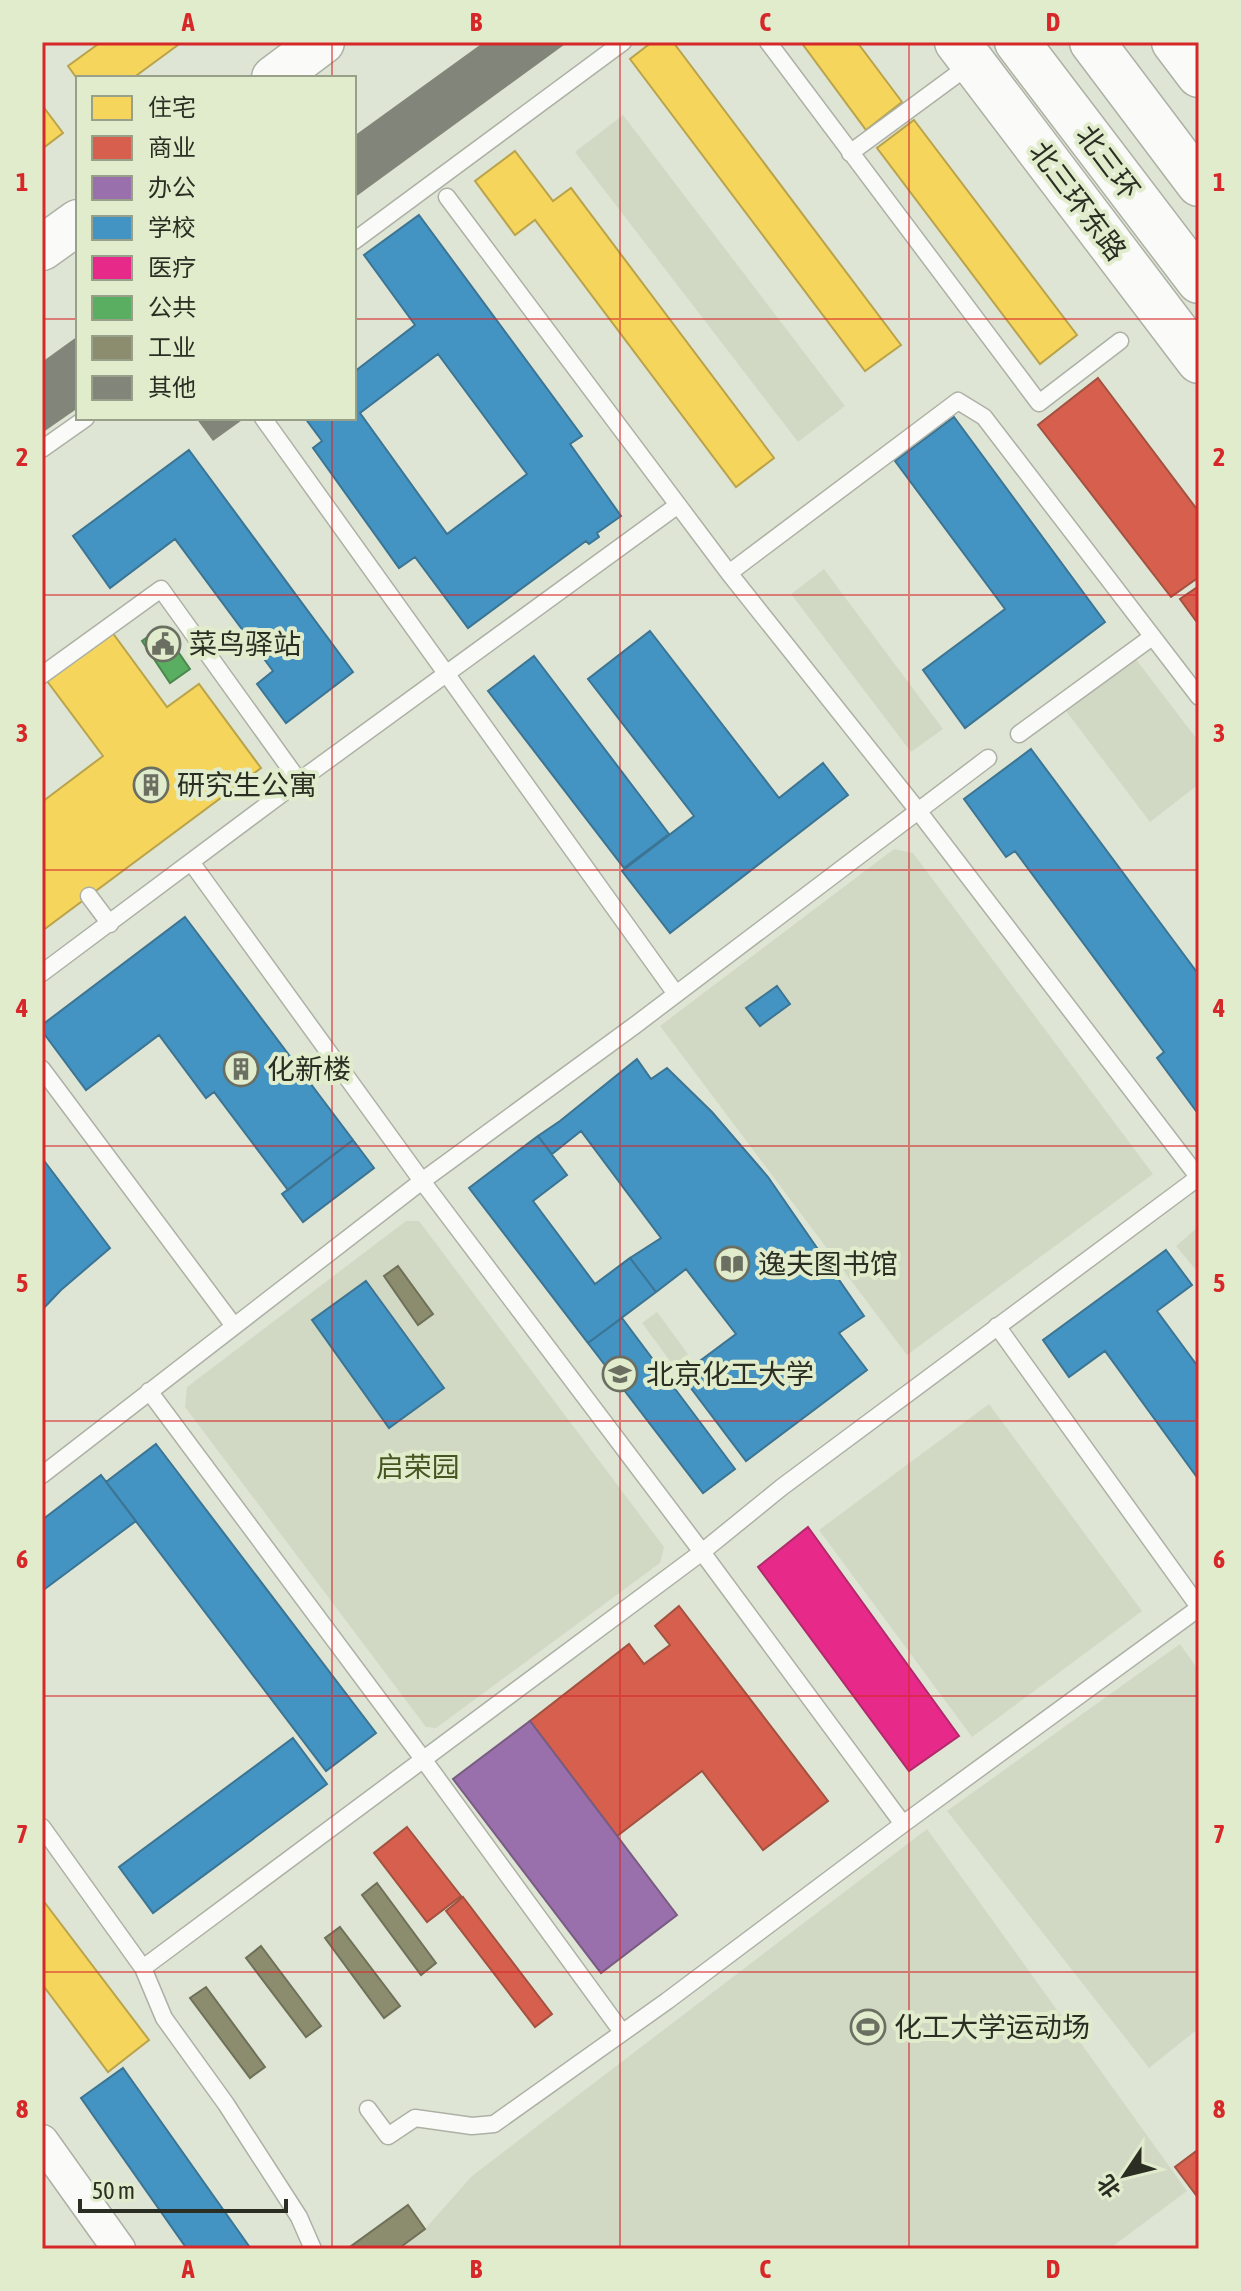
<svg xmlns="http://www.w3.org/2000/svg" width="1241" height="2291" font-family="'Asap Condensed','Noto Sans SC',sans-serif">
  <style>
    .green { fill: #d1d9c4 }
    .homes { fill: #f6d55c; stroke: #b9a34b; stroke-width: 2 }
    .shops { fill: #d6604d; stroke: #a35140; stroke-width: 2 }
    .offices { fill: #9970ab; stroke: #785c82; stroke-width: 2 }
    .schools { fill: #4393c3; stroke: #3c7593; stroke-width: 2; fill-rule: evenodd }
    .health { fill: #e7298a; stroke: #af2b6b; stroke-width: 2 }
    .public { fill: #5aae61; stroke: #4c884e; stroke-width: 2 }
    .industry { fill: #8c8c6e; stroke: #6f7058; stroke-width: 2 }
    .building { fill: #82867a }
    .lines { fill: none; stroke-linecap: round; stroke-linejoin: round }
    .lane-casing { stroke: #adb1a5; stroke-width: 19 }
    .street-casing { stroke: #adb1a5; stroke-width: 35 }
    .secondary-casing { stroke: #adb1a5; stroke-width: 47 }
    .highway-casing { stroke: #adb1a5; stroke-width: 47 }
    .lane { stroke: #fafbf9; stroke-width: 16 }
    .street { stroke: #fafbf9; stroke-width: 32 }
    .secondary { stroke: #fafbf9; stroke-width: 44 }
    .highway { stroke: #fafbf9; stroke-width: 44 }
    .grid { fill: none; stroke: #d62828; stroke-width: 2; stroke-opacity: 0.55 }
    .labels { text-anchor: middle; stroke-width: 8; stroke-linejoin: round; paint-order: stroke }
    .street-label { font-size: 28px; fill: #2b2f23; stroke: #e1eccd }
    .poi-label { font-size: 28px; fill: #2b2f23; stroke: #e1eccd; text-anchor: start }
    .park-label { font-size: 28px; fill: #475620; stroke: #e1eccd }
    .neatline { fill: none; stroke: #d62828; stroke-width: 3 }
    .grid-label { font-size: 26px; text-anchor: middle; font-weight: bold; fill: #d62828 }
  </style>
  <rect width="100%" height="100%" fill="#dfe5d4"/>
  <path class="green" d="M 623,115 L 845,406 L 798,442 L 575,152 Z
    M 824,569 L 943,729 L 911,752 L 791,594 Z
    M 1135,658 L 1199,742 L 1199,784 L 1150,822 L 1066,711 Z
    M 894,849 L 913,853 L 1153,1174 L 907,1355 L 660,1026 Z
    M 406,1221 L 419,1221 L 664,1547 L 660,1563 L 436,1728 L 426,1727 L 185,1407 L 187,1387 Z
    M 1199,1226 L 1199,1265 L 1195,1269 L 1176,1246 Z
    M 657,1312 L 688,1354 L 673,1365 L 642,1323 Z
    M 989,1404 L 1142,1611 L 972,1737 L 819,1530 Z
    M 1180,1644 L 1199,1671 L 1199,2028 L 1149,2068 L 947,1811 Z
    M 927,1829 L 1187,2191 L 1109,2249 L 347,2249 L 408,2205 L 425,2229 L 472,2176 Z"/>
  <path class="homes" d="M 101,42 L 182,42 L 133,78 L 78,78 L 78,80 L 68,66 Z
    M 652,42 L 673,42 L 901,345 L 865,371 L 630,59 Z
    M 801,42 L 857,42 L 902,102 L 866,130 Z
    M 42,105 L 63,133 L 42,149 Z
    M 914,120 L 1077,335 L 1040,364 L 877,148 Z
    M 515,151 L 553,201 L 571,188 L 774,458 L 736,487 L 535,220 L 515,235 L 475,181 Z
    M 112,632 L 167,707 L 199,684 L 261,768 L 42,931 L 42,802 L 103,756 L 47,681 Z
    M 42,1899 L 149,2040 L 108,2072 L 42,1984 Z"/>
  <path class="shops" d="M 1098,378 L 1199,512 L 1199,577 L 1171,597 L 1038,425 Z
    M 1199,586 L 1199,625 L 1180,599 Z
    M 679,1606 L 828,1801 L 763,1850 L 702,1771 L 617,1836 L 530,1721 L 629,1644 L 644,1664 L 670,1645 L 655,1626 Z
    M 407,1827 L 461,1896 L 427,1922 L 374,1853 Z
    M 463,1897 L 552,2014 L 535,2027 L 446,1911 Z
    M 1199,2149 L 1199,2199 L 1175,2167 Z"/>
  <path class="offices" d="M 530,1721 L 677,1915 L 601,1973 L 453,1779 Z"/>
  <path class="schools" d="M 419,215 L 582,436 L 570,444 L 621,516 L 597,533 L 599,537 L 589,544 L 586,541 L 468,628 L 415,557 L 399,568 L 313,448 L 322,441 L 305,418 L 354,418 L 354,372 L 415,325 L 364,255 ZM 438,354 L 527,474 L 447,534 L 360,413 Z
    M 954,417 L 1105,622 L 965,728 L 923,670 L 1005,609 L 895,461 Z
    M 189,450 L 353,672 L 286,723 L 257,684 L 273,671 L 175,539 L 110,588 L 73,536 Z
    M 650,631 L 779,798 L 823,763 L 848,795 L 670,933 L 622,871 L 694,816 L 588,679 Z
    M 534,656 L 669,834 L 624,868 L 488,691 Z
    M 1031,749 L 1199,975 L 1199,1115 L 1157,1058 L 1164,1052 L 1015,851 L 1006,857 L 964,799 Z
    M 185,917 L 353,1140 L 288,1190 L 214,1092 L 206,1098 L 159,1035 L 86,1090 L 42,1031 L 42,1025 Z
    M 777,986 L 790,1004 L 760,1026 L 746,1008 Z
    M 637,1059 L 651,1079 L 667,1068 L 712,1112 L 768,1177 L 864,1316 L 839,1333 L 867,1370 L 746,1461 L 681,1375 L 736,1334 L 686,1269 L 656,1292 L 630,1258 L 661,1238 L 581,1131 L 552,1154 L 538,1136 L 560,1121 Z
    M 538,1136 L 567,1175 L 533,1201 L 595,1284 L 630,1258 L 656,1292 L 588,1343 L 469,1188 Z
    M 353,1140 L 374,1168 L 303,1222 L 282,1194 Z
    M 42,1158 L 110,1248 L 61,1290 L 42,1310 Z
    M 1166,1250 L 1192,1285 L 1157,1311 L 1199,1368 L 1199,1474 L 1196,1476 L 1105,1351 L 1069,1377 L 1043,1340 Z
    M 366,1281 L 444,1388 L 389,1428 L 312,1320 Z
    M 622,1318 L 735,1469 L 703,1493 L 588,1343 Z
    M 156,1444 L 376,1733 L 326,1771 L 106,1482 Z
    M 101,1475 L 136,1521 L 42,1591 L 42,1520 Z
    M 293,1738 L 327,1784 L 153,1913 L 119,1867 Z
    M 123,2068 L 251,2249 L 187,2249 L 81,2098 Z"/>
  <path class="health" d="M 808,1527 L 959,1736 L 909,1771 L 758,1567 Z"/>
  <path class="public" d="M 161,627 L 190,669 L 170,683 L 142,641 Z"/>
  <path class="industry" d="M 398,1266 L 433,1314 L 418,1325 L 384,1276 Z
    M 377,1883 L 436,1963 L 421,1975 L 362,1895 Z
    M 340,1927 L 400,2006 L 384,2018 L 325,1938 Z
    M 261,1946 L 321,2026 L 306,2037 L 246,1958 Z
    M 206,1987 L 265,2067 L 250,2078 L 190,1998 Z
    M 408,2205 L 425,2229 L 398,2249 L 347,2249 Z"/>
  <path class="building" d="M 484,42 L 568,42 L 354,198 L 354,136 Z
    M 78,336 L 78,408 L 42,433 L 42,362 Z
    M 196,418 L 245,418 L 213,441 Z"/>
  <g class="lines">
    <g class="lane-casing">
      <path id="lane" d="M 768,42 L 1039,403 L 1120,341
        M 850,153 L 971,64
        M 447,197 L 729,573 L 919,812 L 1199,1178
        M 354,241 L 623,42
        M 263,418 L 676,994
        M 42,449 L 86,418
        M 729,573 L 958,401 L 984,417 L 1199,697
        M 42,675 L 161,589 L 299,781
        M 1019,734 L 1152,637
        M 191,862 L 422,1181 L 702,1552 L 903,1824
        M 89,896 L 110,924
        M 42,973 L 299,781 L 678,505
        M 42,1069 L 234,1326
        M 997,1326 L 1199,1607
        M 149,1391 L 423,1759 L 622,2032
        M 42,1475 L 422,1181 L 634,1026 L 988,758
        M 42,1827 L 143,1968 L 164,2018 L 226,2104 L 299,2217 L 313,2249
        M 143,1968 L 702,1552 L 782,1487 L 1199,1177
        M 368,2109 L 388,2136 L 415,2118 L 472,2126 L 494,2124 L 667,2001 L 903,1824 L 1199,1608"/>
    </g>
    <g class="street-casing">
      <path id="street" d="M 42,2141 L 119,2249"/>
    </g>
    <g class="secondary-casing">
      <path id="secondary" d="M 957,42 L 1199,361
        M 1174,42 L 1199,75
        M 274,78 L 322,42
        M 42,248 L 78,222"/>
    </g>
    <g class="highway-casing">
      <path id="highway" d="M 1017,42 L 1199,281
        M 1092,42 L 1199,184"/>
    </g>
    <use href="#lane" class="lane"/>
    <use href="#street" class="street"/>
    <use href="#secondary" class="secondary"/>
    <use href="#highway" class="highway"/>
  </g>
  <path class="grid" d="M 332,42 L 332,78M 620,42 L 620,2249M 909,42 L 909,2249M 42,319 L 78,319M 354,319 L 1199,319M 332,418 L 332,2249M 42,595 L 1199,595M 42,870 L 1199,870M 42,1146 L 1199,1146M 42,1421 L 1199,1421M 42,1696 L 1199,1696M 42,1972 L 1199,1972"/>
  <defs>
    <g id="civic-ring" transform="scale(1.8)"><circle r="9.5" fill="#e1eccd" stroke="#6a6f61" stroke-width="1.5"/><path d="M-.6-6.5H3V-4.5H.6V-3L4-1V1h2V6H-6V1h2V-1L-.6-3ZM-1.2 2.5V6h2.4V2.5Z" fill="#6a6f61"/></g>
    <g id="building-ring" transform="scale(1.8)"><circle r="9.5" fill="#e1eccd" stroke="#6a6f61" stroke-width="1.5"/><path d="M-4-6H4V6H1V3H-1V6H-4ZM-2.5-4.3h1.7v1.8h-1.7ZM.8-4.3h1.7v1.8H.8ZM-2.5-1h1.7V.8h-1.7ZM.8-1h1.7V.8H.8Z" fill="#6a6f61"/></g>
    <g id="library-ring" transform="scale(1.8)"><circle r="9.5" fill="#e1eccd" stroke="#6a6f61" stroke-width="1.5"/><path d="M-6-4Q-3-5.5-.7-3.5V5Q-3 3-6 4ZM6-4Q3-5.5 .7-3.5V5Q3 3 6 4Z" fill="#6a6f61"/></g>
    <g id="university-ring" transform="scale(1.8)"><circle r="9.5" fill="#e1eccd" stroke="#6a6f61" stroke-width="1.5"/><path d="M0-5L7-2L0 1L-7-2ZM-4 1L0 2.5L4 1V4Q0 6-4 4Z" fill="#6a6f61"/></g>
    <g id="stadium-ring" transform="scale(1.8)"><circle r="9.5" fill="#e1eccd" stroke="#6a6f61" stroke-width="1.5"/><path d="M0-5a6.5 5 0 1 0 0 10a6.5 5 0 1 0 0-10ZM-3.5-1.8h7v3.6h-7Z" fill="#6a6f61"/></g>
  </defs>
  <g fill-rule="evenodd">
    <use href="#civic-ring" x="163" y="644"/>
    <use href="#building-ring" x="151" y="785"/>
    <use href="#building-ring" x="241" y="1069"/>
    <use href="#library-ring" x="732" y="1264"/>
    <use href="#university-ring" x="620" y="1374"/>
    <use href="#stadium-ring" x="868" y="2027"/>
  </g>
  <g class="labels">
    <g class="street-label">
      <text transform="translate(1108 162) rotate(53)" y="10">北三环</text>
      <text transform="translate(1078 201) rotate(53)" y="10">北三环东路</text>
    </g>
    <g class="poi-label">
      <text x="189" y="654">菜鸟驿站</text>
      <text x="177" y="795">研究生公寓</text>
      <text x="267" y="1079">化新楼</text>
      <text x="758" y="1274">逸夫图书馆</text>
      <text x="646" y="1384">北京化工大学</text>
      <text x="894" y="2037">化工大学运动场</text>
    </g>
    <g class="park-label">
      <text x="418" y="1477">启荣园</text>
    </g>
  </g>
  <rect width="1241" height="2291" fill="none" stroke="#e1eccd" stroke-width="88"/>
  <rect x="76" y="76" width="280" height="344" fill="#e1eccd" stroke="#98a089" stroke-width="2"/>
  <rect x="92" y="96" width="40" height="24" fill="#f6d55c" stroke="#98a089" stroke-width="2"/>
  <text x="148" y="116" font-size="24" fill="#2b2f23">住宅</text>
  <rect x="92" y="136" width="40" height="24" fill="#d6604d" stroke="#98a089" stroke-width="2"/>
  <text x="148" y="156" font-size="24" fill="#2b2f23">商业</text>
  <rect x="92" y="176" width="40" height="24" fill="#9970ab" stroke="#98a089" stroke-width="2"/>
  <text x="148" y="196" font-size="24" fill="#2b2f23">办公</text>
  <rect x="92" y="216" width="40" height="24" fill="#4393c3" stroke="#98a089" stroke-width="2"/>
  <text x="148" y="236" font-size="24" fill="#2b2f23">学校</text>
  <rect x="92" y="256" width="40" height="24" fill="#e7298a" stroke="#98a089" stroke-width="2"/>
  <text x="148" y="276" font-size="24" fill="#2b2f23">医疗</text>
  <rect x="92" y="296" width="40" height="24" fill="#5aae61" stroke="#98a089" stroke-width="2"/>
  <text x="148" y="316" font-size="24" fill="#2b2f23">公共</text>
  <rect x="92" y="336" width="40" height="24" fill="#8c8c6e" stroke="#98a089" stroke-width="2"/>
  <text x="148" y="356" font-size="24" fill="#2b2f23">工业</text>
  <rect x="92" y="376" width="40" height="24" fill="#82867a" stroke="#98a089" stroke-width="2"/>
  <text x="148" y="396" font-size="24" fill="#2b2f23">其他</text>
  <g transform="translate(1125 2175) rotate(235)" stroke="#e1eccd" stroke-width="6" paint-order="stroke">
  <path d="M0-6L14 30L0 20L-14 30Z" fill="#2b2f23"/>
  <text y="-12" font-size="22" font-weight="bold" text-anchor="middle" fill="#2b2f23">北</text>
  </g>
  <path d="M80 2199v12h206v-12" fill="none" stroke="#2b2f23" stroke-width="4"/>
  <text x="92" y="2199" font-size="24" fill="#2b2f23" stroke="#e1eccd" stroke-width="6" paint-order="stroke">50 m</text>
  <rect x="44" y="44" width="1153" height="2203" class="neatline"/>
  <g class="grid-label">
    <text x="188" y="31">A</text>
    <text x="476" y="31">B</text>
    <text x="765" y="31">C</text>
    <text x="1053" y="31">D</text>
    <text x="22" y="191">1</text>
    <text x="1219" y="191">1</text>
    <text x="22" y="466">2</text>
    <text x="1219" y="466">2</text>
    <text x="22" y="742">3</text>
    <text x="1219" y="742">3</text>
    <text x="22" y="1017">4</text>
    <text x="1219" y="1017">4</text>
    <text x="22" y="1292">5</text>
    <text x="1219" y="1292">5</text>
    <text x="22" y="1568">6</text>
    <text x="1219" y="1568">6</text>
    <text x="22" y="1843">7</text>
    <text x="1219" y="1843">7</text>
    <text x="22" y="2118">8</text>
    <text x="1219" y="2118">8</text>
    <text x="188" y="2278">A</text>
    <text x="476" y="2278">B</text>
    <text x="765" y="2278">C</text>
    <text x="1053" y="2278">D</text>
  </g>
</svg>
